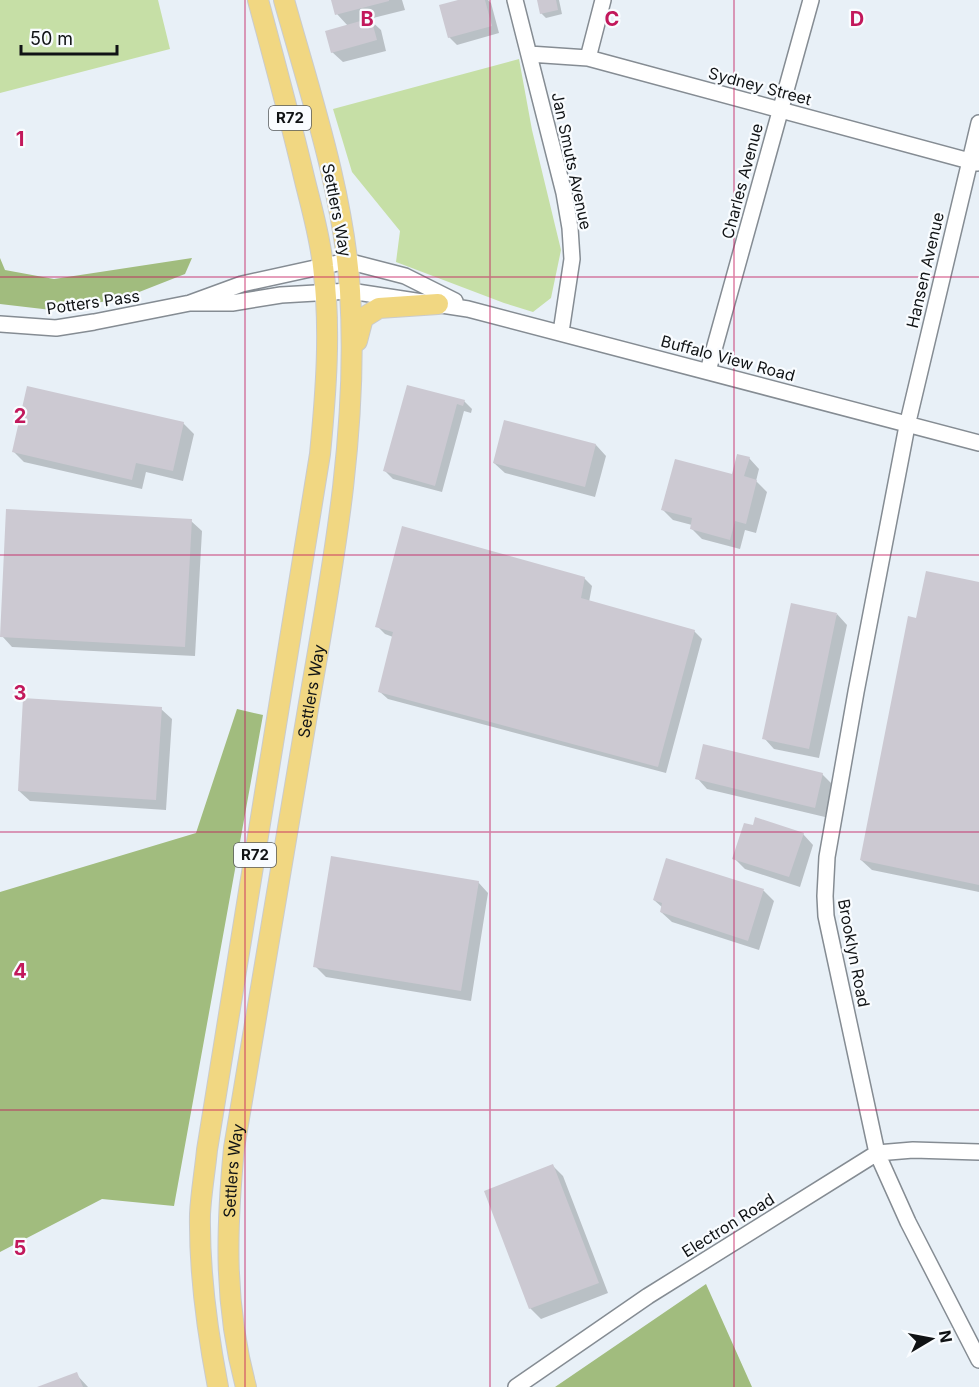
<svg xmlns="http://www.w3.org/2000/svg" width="979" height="1387" font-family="Inter,sans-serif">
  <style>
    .green { fill: #c6dfa6 }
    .forest { fill: #a1bc7e }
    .shadow { fill: #0003 }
    .building { fill: #ccc9d2 }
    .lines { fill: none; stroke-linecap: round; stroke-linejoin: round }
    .minor-casing { stroke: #858c93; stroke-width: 18 }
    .major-casing { stroke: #cacbcc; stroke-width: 22 }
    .minor { stroke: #fff; stroke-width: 15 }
    .major { stroke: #f1d782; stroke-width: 20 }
    .grid { fill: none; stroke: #c2185b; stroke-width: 1.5; stroke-opacity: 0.55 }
    .labels { text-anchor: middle; stroke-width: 4.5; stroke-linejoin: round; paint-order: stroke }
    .shield { fill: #f9fcff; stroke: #56595b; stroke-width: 1.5 }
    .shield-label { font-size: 15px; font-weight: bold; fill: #101315 }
    .street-label { font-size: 16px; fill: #101315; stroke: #f9fcff }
    .grid-label { font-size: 20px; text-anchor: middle; font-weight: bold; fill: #c2185b; stroke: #f9fcff; stroke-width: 4.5; stroke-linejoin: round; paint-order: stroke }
  </style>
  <rect width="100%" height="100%" fill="#e8f0f7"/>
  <path class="green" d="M 0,0 L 158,0 L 170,49 L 0,93 Z
    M 519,59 L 532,130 L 561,250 L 551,298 L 533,312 L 504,303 L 396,262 L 400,231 L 352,172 L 333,109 Z"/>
  <path class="forest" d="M 0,258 L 5,270 L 54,279 L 192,258 L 185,274 L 129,296 L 60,311 L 0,304 Z
    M 237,709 L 263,715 L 174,1206 L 102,1199 L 0,1252 L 0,892 L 196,833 Z
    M 706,1284 L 752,1387 L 555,1387 Z"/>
  <path class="shadow" d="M 333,0 L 402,0 L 405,10 L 369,19 L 381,30 L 386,51 L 343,62 L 332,52 L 348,26 L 337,14 Z
    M 464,0 L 488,0 L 491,3 L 499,33 L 457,45 L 449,37 Z
    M 538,0 L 559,0 L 562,14 L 546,18 L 541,13 Z
    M 408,387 L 464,401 L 472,409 L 471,413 L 464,411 L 442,492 L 393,479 L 385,471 Z
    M 183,423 L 194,434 L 183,481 L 146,472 L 142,489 L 24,462 L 14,452 Z
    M 596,445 L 606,456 L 595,497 L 505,473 L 494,463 Z
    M 749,458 L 759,469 L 756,481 L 767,492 L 756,533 L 745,530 L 740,549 L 702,539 L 691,528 L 692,525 L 673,520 L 662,509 L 733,476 Z
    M 191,521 L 202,531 L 195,656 L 12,647 L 2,636 Z
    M 584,578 L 592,586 L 589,602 L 694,631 L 702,639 L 666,773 L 388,699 L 380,692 L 393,637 L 385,634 L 377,626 Z
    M 979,583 L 979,892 L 872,870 L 861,860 L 918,620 Z
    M 837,614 L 847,625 L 819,758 L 774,749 L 764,738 Z
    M 161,709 L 172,719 L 166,810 L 30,801 L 19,791 Z
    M 822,774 L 833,785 L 825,817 L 707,789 L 697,778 Z
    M 754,827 L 803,834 L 813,845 L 800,887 L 745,869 L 734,858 Z
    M 667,860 L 764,891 L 774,901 L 759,950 L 672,922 L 661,912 L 663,908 L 654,900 Z
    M 478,882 L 488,893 L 471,1001 L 326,977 L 315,966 Z
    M 553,1166 L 563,1176 L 608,1293 L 541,1319 L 530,1308 Z
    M 76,1374 L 88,1387 L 41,1387 Z"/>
  <path class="building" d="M 331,0 L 389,0 L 389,1 L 335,15 Z
    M 458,0 L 485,0 L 492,26 L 448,38 L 439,5 Z
    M 537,0 L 556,0 L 558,10 L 540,14 Z
    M 371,18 L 377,40 L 331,53 L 325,31 Z
    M 407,385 L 465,400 L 463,406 L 457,404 L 435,486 L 383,471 Z
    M 27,386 L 184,422 L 173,471 L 136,463 L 132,480 L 12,452 Z
    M 504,420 L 596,444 L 585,487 L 493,463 Z
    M 737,454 L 750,457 L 744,476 L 757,480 L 746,524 L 735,521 L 730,540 L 690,529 L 692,518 L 661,510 L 675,459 L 732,474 Z
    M 6,509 L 192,519 L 185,647 L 0,637 Z
    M 402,526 L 585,577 L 581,598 L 695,630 L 658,767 L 378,692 L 393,632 L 375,627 Z
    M 926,571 L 979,582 L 979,885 L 860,860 L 908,616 L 916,618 Z
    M 791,603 L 837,613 L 809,749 L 762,739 Z
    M 23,698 L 162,707 L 156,800 L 18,791 Z
    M 703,744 L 823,773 L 815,808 L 695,779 Z
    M 755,817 L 804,833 L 789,877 L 732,859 L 744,823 L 753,825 Z
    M 331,856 L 479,881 L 461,991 L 313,967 Z
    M 666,858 L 764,889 L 748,941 L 660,912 L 662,903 L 653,900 Z
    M 553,1164 L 599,1283 L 529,1309 L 484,1191 Z
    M 77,1372 L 83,1387 L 37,1387 Z"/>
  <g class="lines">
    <g class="minor-casing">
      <path id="minor" d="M 515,0 L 564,193 L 570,228 L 572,259 L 561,332
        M 529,54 L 588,58 L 977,163
        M 588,58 L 603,0
        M 979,123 L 907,426 L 856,692 L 827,857 L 825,896 L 826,916 L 877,1153 L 908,1222 L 979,1360
        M 190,303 L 232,303 L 281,295 L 350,291 L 468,309 L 979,443
        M 0,324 L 56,328 L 94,322 L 190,303 L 242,284 L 347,261 L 405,276 L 455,301
        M 708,371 L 811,0
        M 516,1387 L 648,1296 L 877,1153 L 913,1150 L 979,1152"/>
    </g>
    <g class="major-casing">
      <g id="major">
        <path d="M 357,341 L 363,318 L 379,308 L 438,304"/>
        <path d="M 218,1387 C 207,1330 199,1273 200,1214 C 201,1193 205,1171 207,1150 L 320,454 C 326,392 331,328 323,266 C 320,236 311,206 304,177 C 290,118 274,59 258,0"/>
        <path id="s1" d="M 246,1387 C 224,1305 226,1232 234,1148 C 259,1002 283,855 308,709 C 332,571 359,432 350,291 C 344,194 310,93 284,0"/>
      </g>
    </g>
    <use href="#minor" class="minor"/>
    <use href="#major" class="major"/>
  </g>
  <path class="grid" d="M 245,0 L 245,1387M 490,0 L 490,1387M 734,0 L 734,1387M 0,277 L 979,277M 0,555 L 979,555M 0,832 L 979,832M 0,1110 L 979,1110"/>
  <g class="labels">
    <g class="shield">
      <rect x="269" y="106" width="42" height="24" rx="4.5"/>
      <rect x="234" y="843" width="42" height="24" rx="4.5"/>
    </g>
    <g class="shield-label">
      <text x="290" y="123">R72</text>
      <text x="255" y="860">R72</text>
    </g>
    <g class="street-label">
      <text transform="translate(760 86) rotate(15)" y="6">Sydney Street</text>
      <text transform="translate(572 161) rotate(78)" y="6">Jan Smuts Avenue</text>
      <text transform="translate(742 181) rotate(-75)" y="6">Charles Avenue</text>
      <text transform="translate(337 210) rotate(79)" y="6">Settlers Way</text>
      <text transform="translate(925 270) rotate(-77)" y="6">Hansen Avenue</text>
      <text transform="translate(93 302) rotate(-8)" y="6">Potters Pass</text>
      <text transform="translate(728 358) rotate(15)" y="6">Buffalo View Road</text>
      <text dy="6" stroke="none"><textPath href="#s1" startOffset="704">Settlers Way</textPath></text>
      <text transform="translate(854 953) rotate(79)" y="6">Brooklyn Road</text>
      <text dy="6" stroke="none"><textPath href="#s1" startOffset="218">Settlers Way</textPath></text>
      <text transform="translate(728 1225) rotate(-32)" y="6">Electron Road</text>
    </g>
  </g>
  <g class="grid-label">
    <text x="367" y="26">B</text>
    <text x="612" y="26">C</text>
    <text x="857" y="26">D</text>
    <text x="20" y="146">1</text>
    <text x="20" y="423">2</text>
    <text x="20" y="700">3</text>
    <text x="20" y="978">4</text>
    <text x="20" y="1255">5</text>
  </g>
  <g transform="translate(931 1339) rotate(80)" stroke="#f9fcff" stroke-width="4.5" paint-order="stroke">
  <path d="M0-4.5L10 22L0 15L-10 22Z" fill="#101315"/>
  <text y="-9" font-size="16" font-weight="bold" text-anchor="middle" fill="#101315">N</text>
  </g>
  <path d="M21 45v9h96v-9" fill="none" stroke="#101315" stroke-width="3"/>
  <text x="30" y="45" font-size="18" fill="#101315" stroke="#f9fcff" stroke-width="4.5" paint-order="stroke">50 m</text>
</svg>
